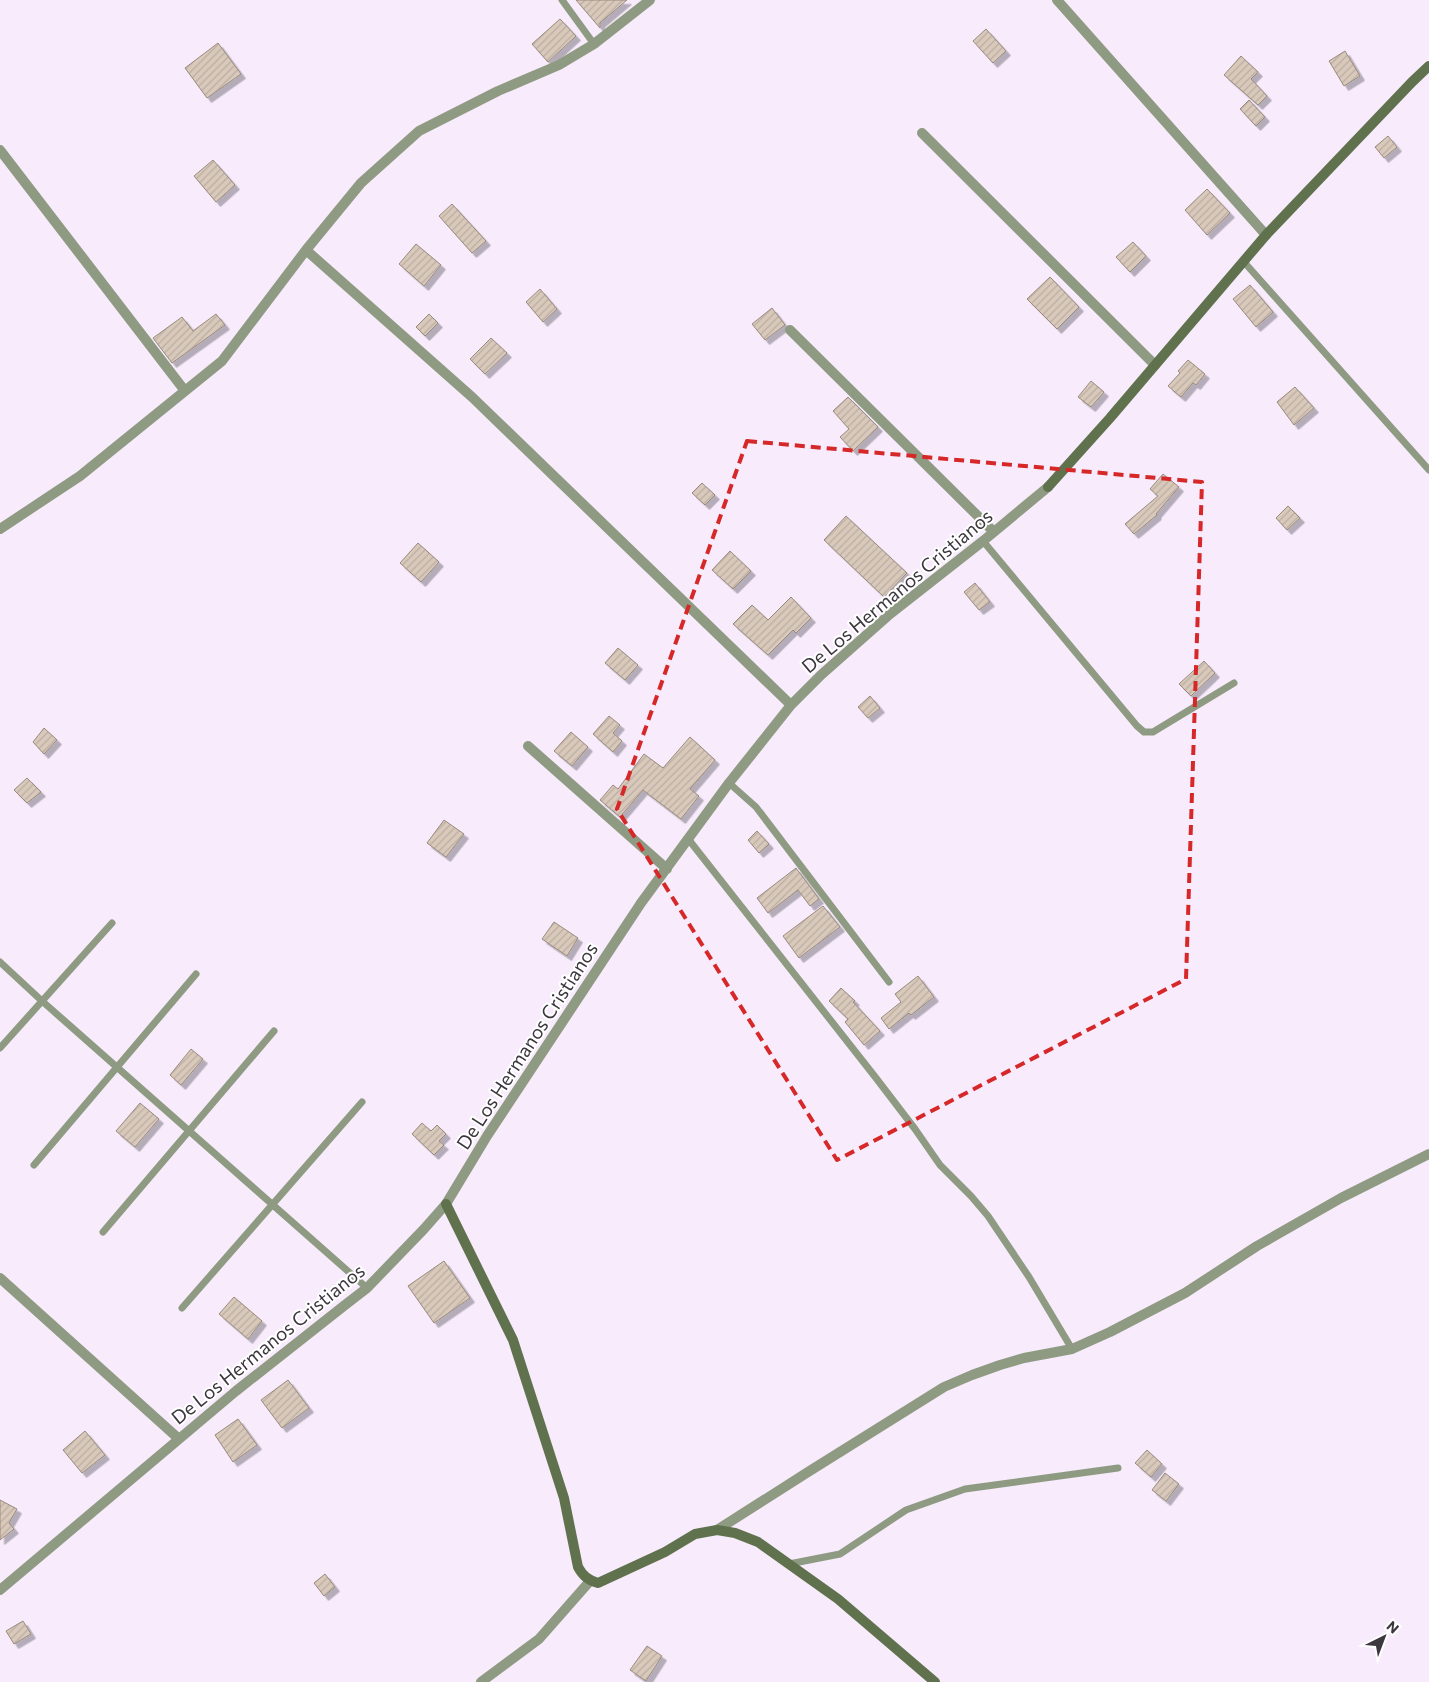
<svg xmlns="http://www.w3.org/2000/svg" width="1429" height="1682" font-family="Commissioner,sans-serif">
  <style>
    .building { fill: url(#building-hatch); stroke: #998a7d; filter: url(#shadow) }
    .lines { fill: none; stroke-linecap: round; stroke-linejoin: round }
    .lane { stroke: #8e9b82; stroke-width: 7 }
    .street { stroke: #8e9b82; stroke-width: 10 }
    .secondary { stroke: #60724d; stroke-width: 10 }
    .marked { fill: none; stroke: #d62828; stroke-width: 4; stroke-dasharray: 10 6; stroke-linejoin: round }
    .labels { text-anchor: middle; stroke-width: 4; stroke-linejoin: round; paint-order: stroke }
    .street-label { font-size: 19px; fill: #3c373e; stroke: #fff }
  </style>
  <defs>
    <pattern id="building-hatch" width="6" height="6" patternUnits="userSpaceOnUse" patternTransform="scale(1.25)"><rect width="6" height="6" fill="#d9c9bb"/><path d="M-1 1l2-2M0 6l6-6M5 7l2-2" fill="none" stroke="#bbada2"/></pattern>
    <filter id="shadow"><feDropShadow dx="4.5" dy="4.5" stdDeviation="0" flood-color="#0004"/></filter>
  </defs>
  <rect width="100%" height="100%" fill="#f7ebfc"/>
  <path class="building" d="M 576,0 L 627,0 L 600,23 L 600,28 Z
    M 560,19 L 576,36 L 548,62 L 532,44 Z
    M 986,29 L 1006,51 L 993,63 L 973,41 Z
    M 218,43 L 241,74 L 207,98 L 185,68 Z
    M 1345,51 L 1360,76 L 1344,86 L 1329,61 Z
    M 1241,56 L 1258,72 L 1251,79 L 1267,96 L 1258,105 L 1224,75 Z
    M 1249,100 L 1265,117 L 1256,126 L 1240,109 Z
    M 1388,136 L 1397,147 L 1384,158 L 1375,147 Z
    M 213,160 L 235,185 L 216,202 L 194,176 Z
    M 1207,189 L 1230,213 L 1207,235 L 1185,210 Z
    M 452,204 L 486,241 L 472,253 L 439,216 Z
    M 1133,242 L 1146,256 L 1130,272 L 1116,257 Z
    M 416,244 L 441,265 L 424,286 L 399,264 Z
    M 1050,277 L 1079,307 L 1057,329 L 1027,299 Z
    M 1250,285 L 1273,312 L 1256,327 L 1233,299 Z
    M 540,289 L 557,309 L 543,322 L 526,302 Z
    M 772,308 L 785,325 L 765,340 L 752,324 Z
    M 216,314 L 225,325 L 172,363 L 153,338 L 182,317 L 193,331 Z
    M 429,314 L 438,323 L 425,336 L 416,327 Z
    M 491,338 L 507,353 L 485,374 L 470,359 Z
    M 1188,360 L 1205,374 L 1196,385 L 1193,383 L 1181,397 L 1168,386 L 1180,373 L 1178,371 Z
    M 1091,381 L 1104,392 L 1091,407 L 1078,397 Z
    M 1295,387 L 1314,408 L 1294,425 L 1277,402 Z
    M 848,397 L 878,427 L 853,451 L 840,437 L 849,429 L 833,411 Z
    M 1163,474 L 1179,487 L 1156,514 L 1157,515 L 1134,534 L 1125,524 L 1158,496 L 1150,489 Z
    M 702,483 L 715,495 L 705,505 L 692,493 Z
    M 1288,506 L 1300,518 L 1287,530 L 1276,518 Z
    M 846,516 L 907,573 L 884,597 L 824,540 Z
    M 418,543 L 439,562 L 421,582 L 400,563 Z
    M 730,551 L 751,571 L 733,589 L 712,570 Z
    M 975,583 L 990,602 L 979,610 L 964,592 Z
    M 791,597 L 811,618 L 796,633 L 793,630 L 768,655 L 733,624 L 752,605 L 768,620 Z
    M 618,648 L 638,665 L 625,680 L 605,663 Z
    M 1204,661 L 1215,673 L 1191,696 L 1179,684 Z
    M 870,696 L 880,708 L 868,718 L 858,707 Z
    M 609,716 L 620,725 L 613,733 L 622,741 L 613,752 L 593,734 Z
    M 44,728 L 57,740 L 44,754 L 33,742 Z
    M 571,732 L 588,747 L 572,766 L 554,751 Z
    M 690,737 L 715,760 L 690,789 L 699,796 L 681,819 L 643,790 L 620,817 L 600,800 L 613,785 L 618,789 L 644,754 L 663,768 Z
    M 27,778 L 41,792 L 27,803 L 14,790 Z
    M 444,820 L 464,834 L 446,857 L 427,843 Z
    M 757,831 L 769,844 L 759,853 L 748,840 Z
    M 796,868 L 819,899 L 810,906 L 798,890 L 768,913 L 757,898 Z
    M 823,906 L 840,927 L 799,958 L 783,936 Z
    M 554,922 L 578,938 L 567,956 L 542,939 Z
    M 918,976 L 934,997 L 911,1015 L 909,1013 L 889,1029 L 881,1018 L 901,1002 L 895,994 Z
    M 841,988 L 855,1001 L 853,1002 L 880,1031 L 864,1045 L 845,1022 L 848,1019 L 829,1001 Z
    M 191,1049 L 203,1059 L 181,1085 L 170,1075 Z
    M 140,1103 L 159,1119 L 135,1147 L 116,1131 Z
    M 422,1123 L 431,1131 L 437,1125 L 446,1134 L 439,1141 L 444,1145 L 434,1155 L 412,1134 Z
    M 444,1261 L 470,1298 L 434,1323 L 408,1286 Z
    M 234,1297 L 262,1321 L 248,1339 L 219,1314 Z
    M 288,1380 L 309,1408 L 282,1428 L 261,1400 Z
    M 238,1419 L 257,1445 L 233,1462 L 215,1435 Z
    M 85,1431 L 105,1455 L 82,1473 L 63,1450 Z
    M 1147,1450 L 1162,1464 L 1151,1477 L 1135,1463 Z
    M 1165,1473 L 1179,1484 L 1166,1501 L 1152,1490 Z
    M 0,1500 L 17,1509 L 9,1523 L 14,1529 L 0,1540 Z
    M 325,1574 L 335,1587 L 324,1596 L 314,1583 Z
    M 23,1621 L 31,1634 L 14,1644 L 6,1631 Z
    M 647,1646 L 662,1656 L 646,1681 L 630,1670 Z"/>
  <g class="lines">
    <path class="lane" d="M 562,0 L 594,44
      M 1244,262 L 1429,470
      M 983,541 L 1137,726 L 1144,732 L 1153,732 L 1234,683
      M 729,783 L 756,807 L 889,982
      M 689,840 L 876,1078 L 915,1129 L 940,1165 L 971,1196 L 988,1216 L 1029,1277 L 1072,1349
      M 0,962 L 42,1001 L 367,1288
      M 0,1048 L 112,923
      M 34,1165 L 196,974
      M 103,1232 L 274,1031
      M 182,1308 L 362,1102
      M 789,1564 L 840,1554 L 906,1510 L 965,1489 L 1118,1468"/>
    <path class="street" d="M 1057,0 L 1266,235
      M 922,133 L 1155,365
      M 0,150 L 185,391
      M 306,250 L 472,397 L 791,705
      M 790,330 L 994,532
      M 0,529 L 80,476 L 222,361 L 306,250 L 361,183 L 419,131 L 498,91 L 559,65 L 594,44 L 650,0
      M 528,746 L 667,869
      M 0,1278 L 179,1439
      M 717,1530 L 808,1472 L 944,1387 L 972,1375 L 1000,1365 L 1024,1358 L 1072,1349 L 1110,1332 L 1185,1293 L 1257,1246 L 1341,1198 L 1429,1154
      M 0,1590 L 236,1391 L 345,1305 L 367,1288 L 424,1229 L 446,1204 L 487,1136 L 641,903 L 729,783 L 791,705 L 821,675 L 890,614 L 983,541 L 1048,487
      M 481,1682 L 539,1639 L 590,1581"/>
    <path class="secondary" d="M 1048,487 L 1110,418 L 1266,235 L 1412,82 L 1429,66
      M 446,1204 L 513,1340 L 564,1498 L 578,1567 C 583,1576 588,1580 598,1583 L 665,1552 L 695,1534 L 717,1530 L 735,1533 L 758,1542 L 838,1599 L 935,1682"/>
  </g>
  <path class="marked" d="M 747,441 L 1202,482 L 1186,979 L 837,1160 L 617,809 Z"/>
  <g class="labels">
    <g class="street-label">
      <text transform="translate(897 591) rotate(-40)" y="7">De Los Hermanos Cristianos</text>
      <text transform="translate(527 1046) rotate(-57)" y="7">De Los Hermanos Cristianos</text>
      <text transform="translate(268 1344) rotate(-39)" y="7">De Los Hermanos Cristianos</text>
    </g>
  </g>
  <g transform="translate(1384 1637) rotate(42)" stroke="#ffffff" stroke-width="4" paint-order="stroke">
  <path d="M0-4L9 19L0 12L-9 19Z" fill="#3c373e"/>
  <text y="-8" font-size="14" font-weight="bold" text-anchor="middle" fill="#3c373e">N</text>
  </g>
</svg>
